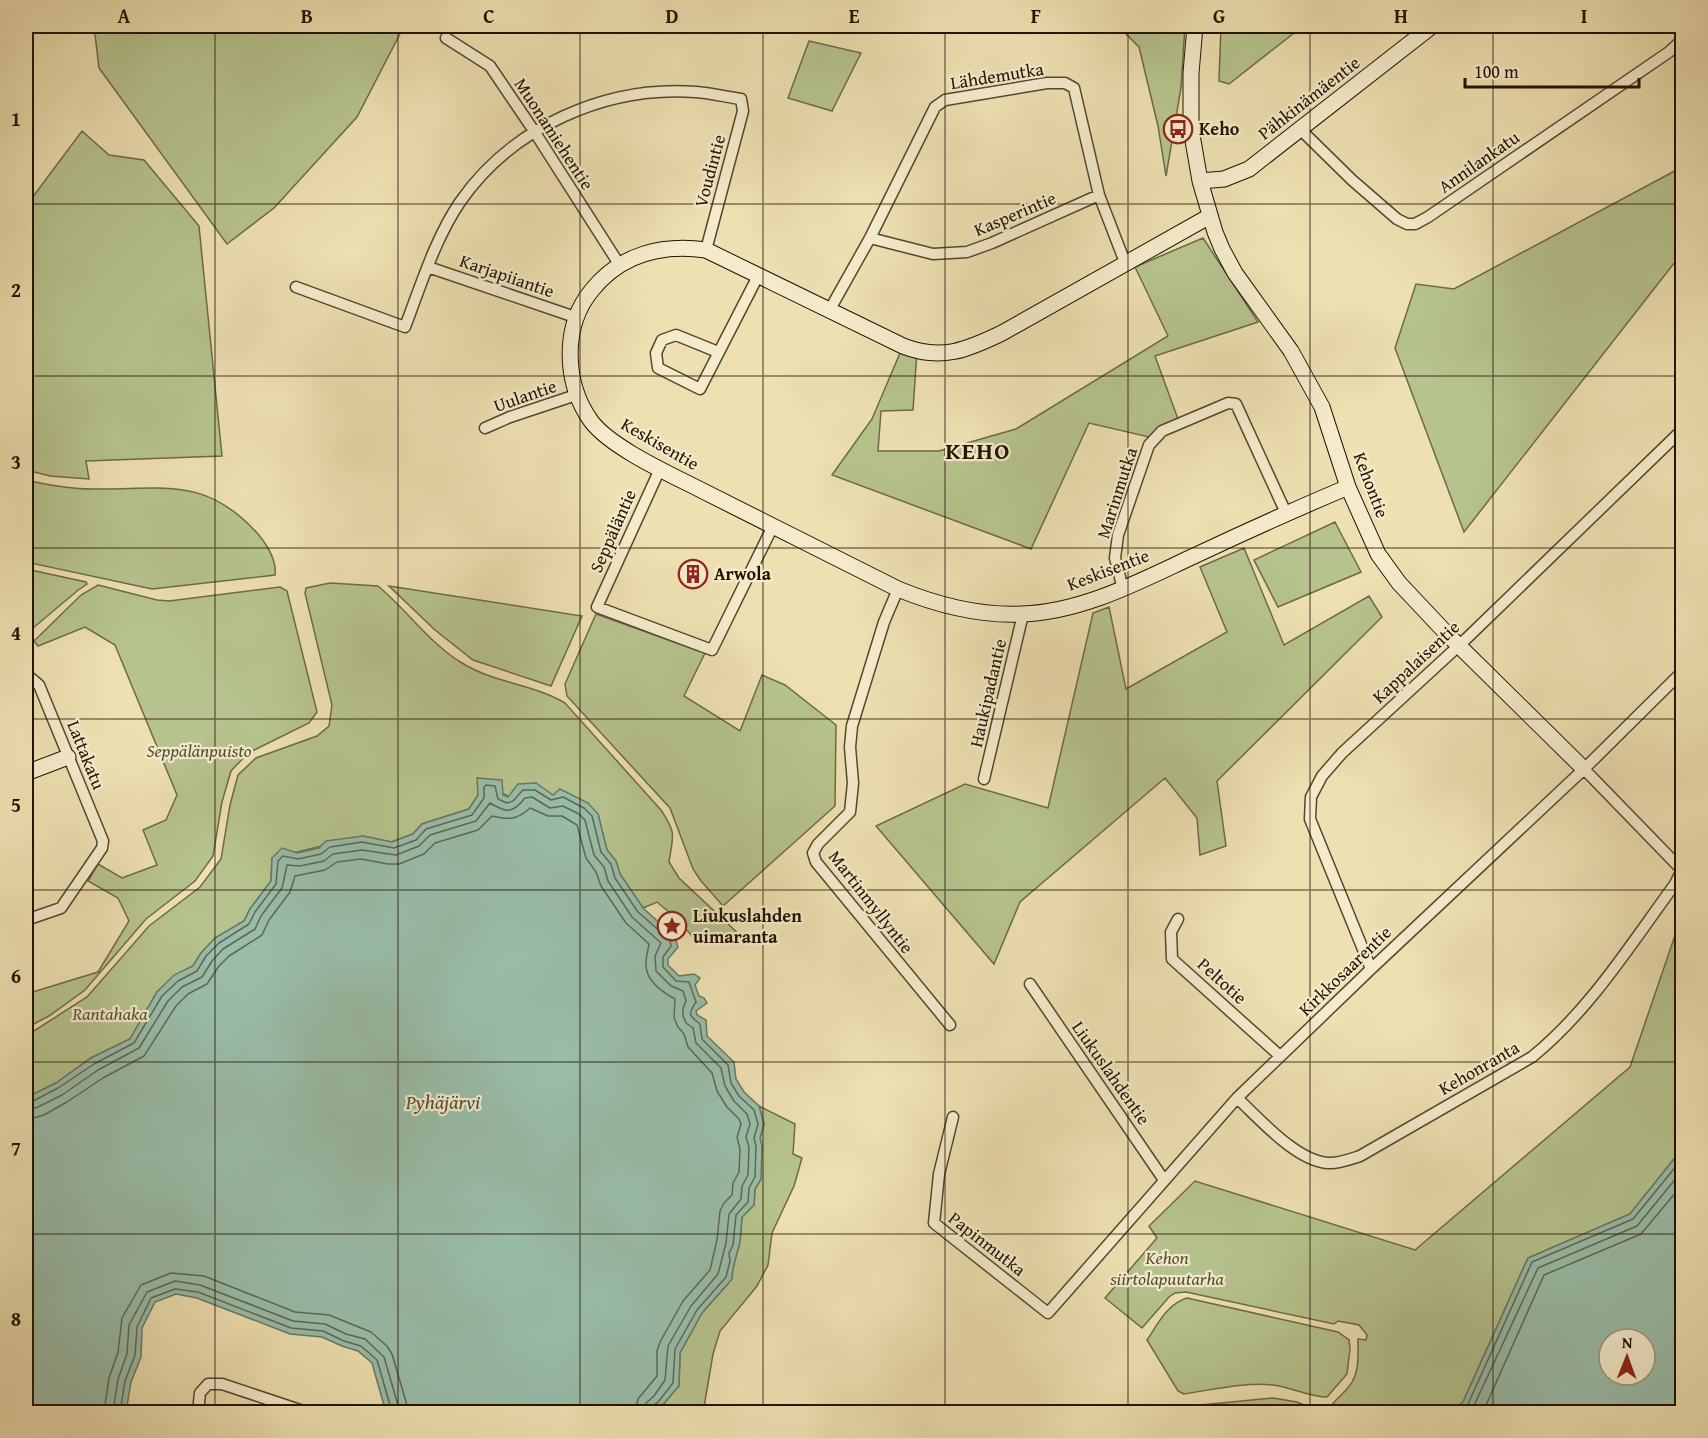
<svg xmlns="http://www.w3.org/2000/svg" width="1708" height="1438" font-family="'Gentium Book Plus',serif">
  <style>
    .green { fill: #b6c38e; stroke: #6c6a47; stroke-width: 1.5 }
    .water { fill: #99bda9; stroke: #6a7965; stroke-width: 1.5; fill-rule: evenodd }
    .lines { fill: none; stroke-linecap: round; stroke-linejoin: round }
    .shore { stroke: #5e6854; stroke-width: 1.5 }
    .street-casing { stroke: #56462c; stroke-width: 13 }
    .secondary-casing { stroke: #231200; stroke-width: 17 }
    .street { stroke: #f4ebcc; stroke-width: 10 }
    .secondary { stroke: #f4ebcc; stroke-width: 15 }
    .grid { fill: none; stroke: #231200; stroke-width: 1.5; stroke-opacity: 0.55 }
    .labels { text-anchor: middle; stroke-width: 4.5; stroke-linejoin: round; paint-order: stroke }
    .street-label { font-size: 18px; fill: #231200; stroke: #f4ebcc }
    .poi-label { font-size: 18px; font-weight: bold; fill: #231200; stroke: #f4ebcc; text-anchor: start }
    .park-label { font-size: 18px; font-style: italic; fill: #565032; stroke: #f4ebcc }
    .water-label { font-size: 20px; font-style: italic; fill: #4c4e3b; stroke: #f4ebcc }
    .district-label { font-size: 24px; font-weight: bold; letter-spacing: 1.5px; fill: #231200; stroke: #f4ebcc }
    .neatline { fill: none; stroke: #231200; stroke-width: 2 }
    .grid-label { font-size: 20px; text-anchor: middle; font-weight: bold; fill: #231200 }
  </style>
  <rect width="100%" height="100%" fill="#eee0b1"/>
  <filter id="stains"><feTurbulence type="fractalNoise" baseFrequency=".00333" numOctaves="4"/><feColorMatrix values="0 0 0 0 .2 0 0 0 0 .09 0 0 0 0 .02 0 0 0 .5 -.17"/></filter>
  <radialGradient id="worn" r=".72"><stop offset=".6" stop-color="#630" stop-opacity="0"/><stop offset="1" stop-color="#630" stop-opacity=".3"/></radialGradient>
  <path class="green" d="M 94,26 L 404,26 L 357,117 L 274,208 L 227,244 L 99,68 Z
    M 1118,26 L 1185,26 L 1181,88 L 1166,176 L 1158,126 L 1139,47 Z
    M 1221,26 L 1303,26 L 1229,84 L 1219,81 Z
    M 809,41 L 861,53 L 832,111 L 788,98 Z
    M 82,131 L 109,155 L 144,160 L 199,226 L 222,456 L 86,461 L 89,479 L 50,476 L 26,470 L 26,206 Z
    M 1682,167 L 1682,253 L 1464,532 L 1395,348 L 1416,284 L 1454,289 Z
    M 1203,238 L 1258,322 L 1155,356 L 1178,419 L 1158,428 L 1149,437 L 1089,423 L 1031,549 L 832,475 L 872,419 L 903,346 L 917,351 L 913,410 L 881,411 L 878,451 L 939,451 L 1016,429 L 1168,336 L 1135,267 Z
    M 26,480 C 48,485 71,489 93,489 C 163,490 205,475 258,534 C 267,545 277,560 275,575 L 152,589 L 26,562 Z
    M 1335,522 L 1361,572 L 1278,607 L 1254,560 Z
    M 1244,548 L 1284,645 L 1369,596 L 1382,617 L 1217,781 L 1226,846 L 1200,855 L 1197,818 L 1165,778 L 1020,902 L 994,964 L 876,826 L 965,784 L 1048,808 L 1093,613 L 1109,607 L 1126,689 L 1227,632 L 1200,567 Z
    M 26,569 L 86,582 L 87,584 L 77,591 L 26,634 Z
    M 330,583 L 378,586 C 407,610 430,644 462,663 C 494,683 533,684 565,703 L 661,810 C 677,834 673,835 669,862 L 679,878 L 743,938 L 728,944 L 706,942 L 692,936 L 676,918 L 657,902 L 643,908 L 620,874 L 616,861 L 607,850 L 598,814 L 553,795 L 509,797 L 478,778 L 478,795 L 469,809 L 422,824 L 413,834 L 391,842 L 363,836 L 272,858 L 271,881 L 250,909 L 244,921 L 215,938 L 201,953 L 193,966 L 174,976 L 157,992 L 130,1039 L 91,1058 L 56,1083 L 26,1098 L 26,1036 L 87,997 L 149,926 L 200,887 L 221,859 L 230,805 L 238,775 L 256,758 L 317,736 L 329,726 L 332,705 L 305,593 L 306,588 Z
    M 98,585 L 157,600 L 169,601 L 280,587 L 287,591 L 317,712 L 309,723 L 248,753 L 231,771 L 222,802 L 213,856 L 195,881 L 146,919 L 85,990 L 49,1016 L 26,1028 L 26,994 L 98,972 L 129,921 L 118,898 L 88,881 L 98,864 L 122,878 L 157,865 L 143,830 L 166,820 L 177,795 L 115,645 L 85,627 L 38,646 L 34,641 L 81,595 Z
    M 389,586 L 582,616 L 551,686 L 473,660 L 435,630 Z
    M 596,614 L 705,653 L 684,696 L 740,731 L 762,675 L 785,685 L 836,725 L 835,806 L 723,906 L 701,881 L 693,869 L 670,808 L 567,696 L 565,684 Z
    M 1682,915 L 1682,1149 L 1630,1214 L 1528,1258 L 1463,1402 L 1449,1412 L 1327,1412 C 1333,1399 1349,1392 1354,1378 C 1359,1367 1358,1352 1358,1339 L 1366,1340 L 1367,1335 L 1359,1325 L 1338,1321 L 1334,1324 L 1186,1292 L 1175,1293 L 1169,1297 L 1142,1328 L 1105,1298 L 1157,1238 L 1149,1226 L 1195,1181 L 1415,1250 L 1630,1067 Z
    M 759,1106 L 795,1124 L 793,1154 L 802,1158 L 794,1186 L 772,1233 L 768,1265 L 757,1286 L 720,1331 L 713,1354 L 704,1407 L 706,1412 L 654,1412 C 665,1405 670,1395 679,1386 L 680,1353 L 702,1313 L 732,1279 C 732,1268 736,1257 739,1246 C 741,1237 741,1226 742,1217 L 754,1205 L 755,1189 L 761,1179 L 760,1138 L 764,1124 Z
    M 1187,1298 L 1338,1332 L 1349,1340 L 1350,1349 L 1347,1374 L 1327,1397 C 1310,1397 1291,1387 1273,1385 C 1244,1382 1212,1390 1184,1394 L 1178,1391 L 1147,1340 C 1158,1324 1167,1304 1187,1298 Z
    M 1273,1398 L 1297,1402 L 1318,1411 L 1318,1412 L 1182,1412 L 1181,1407 Z"/>
  <path class="water" d="M 477,778 L 502,780 L 503,795 L 508,797 L 518,784 L 536,783 L 553,795 L 560,789 L 588,803 L 598,814 L 607,850 L 616,861 L 620,874 L 643,908 L 675,937 L 678,947 L 668,959 L 668,965 L 679,976 L 694,974 L 700,978 L 695,985 L 699,996 L 704,998 L 707,1003 L 696,1011 L 697,1015 L 706,1020 L 707,1036 L 734,1062 L 736,1079 L 744,1092 L 759,1106 L 764,1124 L 760,1138 L 762,1145 L 761,1179 L 755,1189 L 754,1205 L 742,1217 C 741,1226 741,1237 739,1246 C 736,1257 732,1268 732,1279 L 702,1313 L 680,1353 L 679,1386 C 670,1395 665,1405 654,1412 L 388,1412 L 385,1409 L 372,1363 L 358,1351 L 342,1346 L 322,1337 L 290,1334 L 197,1298 L 176,1294 L 155,1302 L 142,1328 L 141,1357 L 131,1382 L 126,1412 L 26,1412 L 26,1098 L 56,1083 L 91,1058 L 130,1039 L 157,992 L 174,975 L 193,966 L 201,953 L 215,938 L 244,921 L 250,909 L 271,881 L 272,858 L 282,848 L 297,853 L 319,848 L 326,841 L 363,836 L 392,842 L 413,834 L 422,824 L 469,809 L 478,795 Z
    M 1682,1149 L 1682,1412 L 1449,1412 L 1463,1402 L 1528,1258 L 1630,1214 ZM 1609,1339 L 1645,1339 L 1645,1375 L 1609,1375 Z"/>
  <g class="lines">
    <path class="shore" d="M 26,1103 L 35,1100 L 58,1088 L 94,1064 L 134,1043 L 162,996 L 178,981 L 197,971 L 206,956 L 219,943 L 249,924 L 255,912 L 276,884 L 278,861 L 283,856 L 298,859 L 321,854 L 330,847 L 362,842 L 394,848 L 416,840 L 426,829 L 472,815 L 484,798 L 484,787 L 486,785 L 495,786 L 498,799 L 507,803 L 513,801 L 523,790 L 535,790 L 551,800 L 563,797 L 584,808 L 592,816 L 601,852 L 611,864 L 615,878 L 638,912 L 670,940 L 671,946 L 663,957 L 663,967 L 676,981 L 689,982 L 696,1002 C 688,1014 688,1015 700,1024 L 702,1039 L 728,1065 L 731,1083 L 739,1096 L 754,1110 L 758,1124 L 754,1138 L 756,1146 L 755,1177 L 749,1188 L 748,1202 L 736,1215 L 733,1245 L 729,1253 L 730,1261 L 726,1277 L 697,1310 L 675,1349 L 673,1383 L 659,1401 L 653,1406 L 651,1412
      M 26,1111 L 38,1107 L 62,1095 L 98,1070 L 139,1048 L 168,1001 L 182,987 L 202,977 L 212,961 L 223,949 L 255,929 L 261,916 L 282,888 L 287,865 L 300,866 L 324,861 L 333,854 L 362,850 L 396,855 L 419,846 L 430,835 L 476,821 L 490,803 C 507,813 512,814 525,798 L 532,797 L 550,808 L 563,806 L 579,814 L 585,820 L 594,855 L 604,867 L 608,881 L 632,917 L 661,943 L 655,956 L 656,971 L 671,986 L 683,991 L 686,1001 L 683,1008 L 683,1016 L 686,1023 L 693,1028 L 696,1043 L 721,1068 L 725,1086 L 734,1101 L 747,1114 L 750,1124 L 746,1137 L 749,1147 L 748,1175 L 742,1186 L 741,1199 L 729,1214 L 726,1243 L 718,1274 L 691,1306 L 668,1346 L 665,1380 L 654,1396 L 646,1403 L 644,1412
      M 26,1120 L 44,1115 L 67,1102 L 103,1078 L 144,1056 L 176,1006 L 188,994 L 207,984 L 219,966 L 229,956 L 262,935 L 269,920 L 290,892 L 295,876 L 325,870 L 337,862 L 361,859 L 388,864 L 399,864 L 424,854 L 435,843 L 478,830 L 492,816 C 509,820 517,820 530,808 L 548,816 L 562,816 L 577,825 L 586,858 L 596,872 L 601,886 L 626,923 L 649,944 C 648,950 646,957 646,963 C 645,980 662,992 675,999 L 674,1018 L 678,1027 L 684,1034 L 688,1047 L 712,1073 L 717,1091 L 727,1107 L 739,1119 L 741,1124 L 737,1137 L 740,1149 L 739,1172 L 733,1183 L 732,1195 L 724,1203 L 720,1211 L 717,1240 L 710,1270 L 683,1301 L 660,1342 L 657,1351 L 657,1376 L 638,1399 L 635,1412
      M 104,1412 L 109,1378 L 118,1352 L 122,1318 L 141,1285 L 171,1273 L 204,1276 L 295,1312 L 329,1315 L 371,1332 L 387,1346 L 392,1354 L 409,1412
      M 113,1412 L 118,1379 L 127,1354 L 129,1325 L 147,1292 L 175,1281 L 200,1285 L 293,1321 L 325,1324 L 346,1334 L 365,1339 L 384,1357 L 400,1412
      M 120,1412 L 125,1381 L 135,1355 L 137,1327 L 151,1298 L 175,1289 L 198,1292 L 291,1328 L 323,1331 L 344,1341 L 361,1346 L 377,1360 L 392,1412
      M 1459,1412 L 1468,1404 L 1532,1262 L 1633,1219 L 1682,1159
      M 1471,1412 L 1538,1268 L 1637,1226 L 1682,1171
      M 1483,1412 L 1544,1275 L 1641,1234 L 1682,1185"/>
    <g class="street-casing">
      <path id="street" d="M 446,38 L 490,66 L 534,131 L 619,264
        M 1301,130 L 1352,180 L 1397,219 L 1407,224 L 1415,224 L 1428,217 L 1669,52 L 1682,40
        M 870,238 L 933,254 L 967,252 L 992,243 L 1099,195
        M 428,267 L 575,317
        M 296,287 L 405,327 C 421,285 435,239 460,202 C 512,127 606,85 696,92 C 711,93 726,97 741,99 L 743,111 L 706,250
        M 829,311 L 870,238 L 935,107 L 945,100 L 1047,83 L 1065,83 L 1074,88 L 1099,195 L 1126,265
        M 718,352 L 676,335 L 662,340 L 656,353 L 658,368 L 700,389 L 758,276
        M 485,428 L 510,417 L 576,395
        M 660,469 L 597,607 L 712,650 L 773,526
        M 898,589 L 884,622 L 852,726 L 850,747 L 853,783 L 850,812 L 818,844 L 813,853 L 816,862 L 950,1025
        M 1123,589 L 1115,558 L 1118,535 L 1149,445 L 1162,431 L 1228,403 L 1236,404 L 1286,513
        M 26,674 L 39,685 L 103,841 L 102,848 L 61,908 L 26,920
        M 1584,769 L 1682,870
        M 984,779 L 1023,614
        M 1178,919 L 1171,932 L 1172,959 L 1280,1056
        M 1371,969 L 1310,819 L 1311,797 L 1322,776 L 1342,753 L 1466,639 L 1682,430
        M 1030,984 L 1164,1180
        M 1237,1098 C 1260,1119 1296,1161 1328,1163 C 1338,1164 1351,1159 1360,1156 L 1532,1057 C 1590,1010 1631,944 1675,884 L 1682,870
        M 953,1117 L 939,1174 L 934,1223 L 1048,1313 L 1237,1098 L 1371,969 L 1584,769 L 1682,672
        M 198,1412 L 200,1393 L 208,1384 L 222,1384 L 306,1412"/>
    </g>
    <g class="secondary-casing">
      <path id="secondary" d="M 1195,26 L 1191,73 L 1191,129 L 1200,181 L 1215,232 L 1222,249 L 1235,273 L 1291,351 L 1322,407 L 1348,487 L 1378,554 L 1399,583 L 1447,634 L 1584,769
        M 1200,181 L 1224,179 L 1249,169 L 1432,26
        M 1210,216 L 1002,333 C 967,350 941,361 903,346 L 706,250 C 662,244 621,254 592,290 C 562,326 564,383 591,421 C 611,448 672,475 703,491 C 768,524 833,556 898,589 C 937,605 979,616 1022,614 C 1083,612 1140,581 1194,556 C 1245,532 1296,509 1348,487
        M 26,773 L 68,757"/>
    </g>
    <use href="#street" class="street"/>
    <use href="#secondary" class="secondary"/>
  </g>
  <path class="grid" d="M 215,26 L 215,1412M 398,26 L 398,1412M 580,26 L 580,1412M 763,26 L 763,1412M 945,26 L 945,1412M 1128,26 L 1128,1412M 1310,26 L 1310,1412M 1493,26 L 1493,1412M 26,204 L 1682,204M 26,376 L 1682,376M 26,548 L 1682,548M 26,719 L 1682,719M 26,890 L 1682,890M 26,1062 L 1682,1062M 26,1234 L 1682,1234"/>
  <defs>
    <g id="bus-ring" transform="scale(1.5)"><circle r="9.5" fill="#f4ebcc" stroke="#8f2418" stroke-width="1.5"/><path d="M-5-6H5V4H4V6H2V4H-2V6H-4V4H-5ZM-3.5-4V0h7V-4ZM-3.5 1.2v1.5H-2V1.2ZM2 1.2v1.5H3.5V1.2Z" fill="#8f2418"/></g>
    <g id="building-ring" transform="scale(1.5)"><circle r="9.5" fill="#f4ebcc" stroke="#8f2418" stroke-width="1.5"/><path d="M-4-6H4V6H1V3H-1V6H-4ZM-2.5-4.3h1.7v1.8h-1.7ZM.8-4.3h1.7v1.8H.8ZM-2.5-1h1.7V.8h-1.7ZM.8-1h1.7V.8H.8Z" fill="#8f2418"/></g>
    <g id="sight-ring" transform="scale(1.5)"><circle r="9.5" fill="#f4ebcc" stroke="#8f2418" stroke-width="1.5"/><path d="M0-6L1.8-2.2L6-1.7L2.9 1.2L3.7 5.4L0 3.3L-3.7 5.4L-2.9 1.2L-6-1.7L-1.8-2.2Z" fill="#8f2418"/></g>
  </defs>
  <g fill-rule="evenodd">
    <use href="#bus-ring" x="1178" y="129"/>
    <use href="#building-ring" x="693" y="574"/>
    <use href="#sight-ring" x="672" y="926"/>
  </g>
  <g class="labels">
    <g class="street-label">
      <text transform="translate(997 76) rotate(-9)" y="6">Lähdemutka</text>
      <text transform="translate(1309 98) rotate(-38)" y="6">Pähkinämäentie</text>
      <text transform="translate(554 134) rotate(57)" y="6">Muonamiehentie</text>
      <text transform="translate(1479 162) rotate(-35)" y="6">Annilankatu</text>
      <text transform="translate(710 171) rotate(-75)" y="6">Voudintie</text>
      <text transform="translate(1015 214) rotate(-23)" y="6">Kasperintie</text>
      <text transform="translate(507 276) rotate(19)" y="6">Karjapiiantie</text>
      <text transform="translate(525 396) rotate(-19)" y="6">Uulantie</text>
      <text transform="translate(660 444) rotate(30)" y="6">Keskisentie</text>
      <text transform="translate(1371 485) rotate(69)" y="6">Kehontie</text>
      <text transform="translate(1117 493) rotate(-72)" y="6">Marinmutka</text>
      <text transform="translate(613 531) rotate(-66)" y="6">Seppäläntie</text>
      <text transform="translate(1108 570) rotate(-21)" y="6">Keskisentie</text>
      <text transform="translate(1416 662) rotate(-43)" y="6">Kappalaisentie</text>
      <text transform="translate(988 693) rotate(-77)" y="6">Haukipadantie</text>
      <text transform="translate(86 755) rotate(68)" y="6">Lattakatu</text>
      <text transform="translate(871 902) rotate(52)" y="6">Martinmyllyntie</text>
      <text transform="translate(1345 971) rotate(-44)" y="6">Kirkkosaarentie</text>
      <text transform="translate(1222 981) rotate(42)" y="6">Peltotie</text>
      <text transform="translate(1479 1068) rotate(-30)" y="6">Kehonranta</text>
      <text transform="translate(1111 1073) rotate(55)" y="6">Liukuslahdentie</text>
      <text transform="translate(987 1244) rotate(38)" y="6">Papinmutka</text>
    </g>
    <g class="poi-label">
      <text x="1199" y="135">Keho</text>
      <text x="714" y="580">Arwola</text>
      <text x="693" y="922">Liukuslahden<tspan x="693" dy="21">uimaranta</tspan></text>
    </g>
    <g class="park-label">
      <text x="199" y="757">Seppälänpuisto</text>
      <text x="110" y="1020">Rantahaka</text>
      <text x="1167" y="1264">Kehon<tspan x="1167" dy="21">siirtolapuutarha</tspan></text>
    </g>
    <g class="water-label">
      <text x="443" y="1109">Pyhäjärvi</text>
    </g>
    <g class="district-label">
      <text x="978" y="459">KEHO</text>
    </g>
  </g>
  <rect width="1708" height="1438" fill="none" stroke="#eee0b1" stroke-width="66"/>
  <g transform="translate(1627 1357) rotate(1)"><circle r="28" fill="#f4ebcc" stroke="#a0947a" stroke-width="1.5"/>
  <path d="M0-4.5L10 22L0 15L-10 22Z" fill="#8f2418"/>
  <text y="-9" font-size="16" font-weight="bold" text-anchor="middle" fill="#231200">N</text>
  </g>
  <path d="M1465 78v9h174v-9" fill="none" stroke="#231200" stroke-width="3"/>
  <text x="1474" y="78" font-size="18" fill="#231200" stroke="#f4ebcc" stroke-width="4.5" paint-order="stroke">100 m</text>
  <rect x="33" y="33" width="1642" height="1372" class="neatline"/>
  <g class="grid-label">
    <text x="124" y="23">A</text>
    <text x="307" y="23">B</text>
    <text x="489" y="23">C</text>
    <text x="672" y="23">D</text>
    <text x="854" y="23">E</text>
    <text x="1036" y="23">F</text>
    <text x="1219" y="23">G</text>
    <text x="1401" y="23">H</text>
    <text x="1584" y="23">I</text>
    <text x="16" y="126">1</text>
    <text x="16" y="297">2</text>
    <text x="16" y="469">3</text>
    <text x="16" y="640">4</text>
    <text x="16" y="812">5</text>
    <text x="16" y="983">6</text>
    <text x="16" y="1155">7</text>
    <text x="16" y="1326">8</text>
  </g>
  <rect width="100%" height="100%" filter="url(#stains)"/>
  <rect width="100%" height="100%" fill="url(#worn)"/>
</svg>
